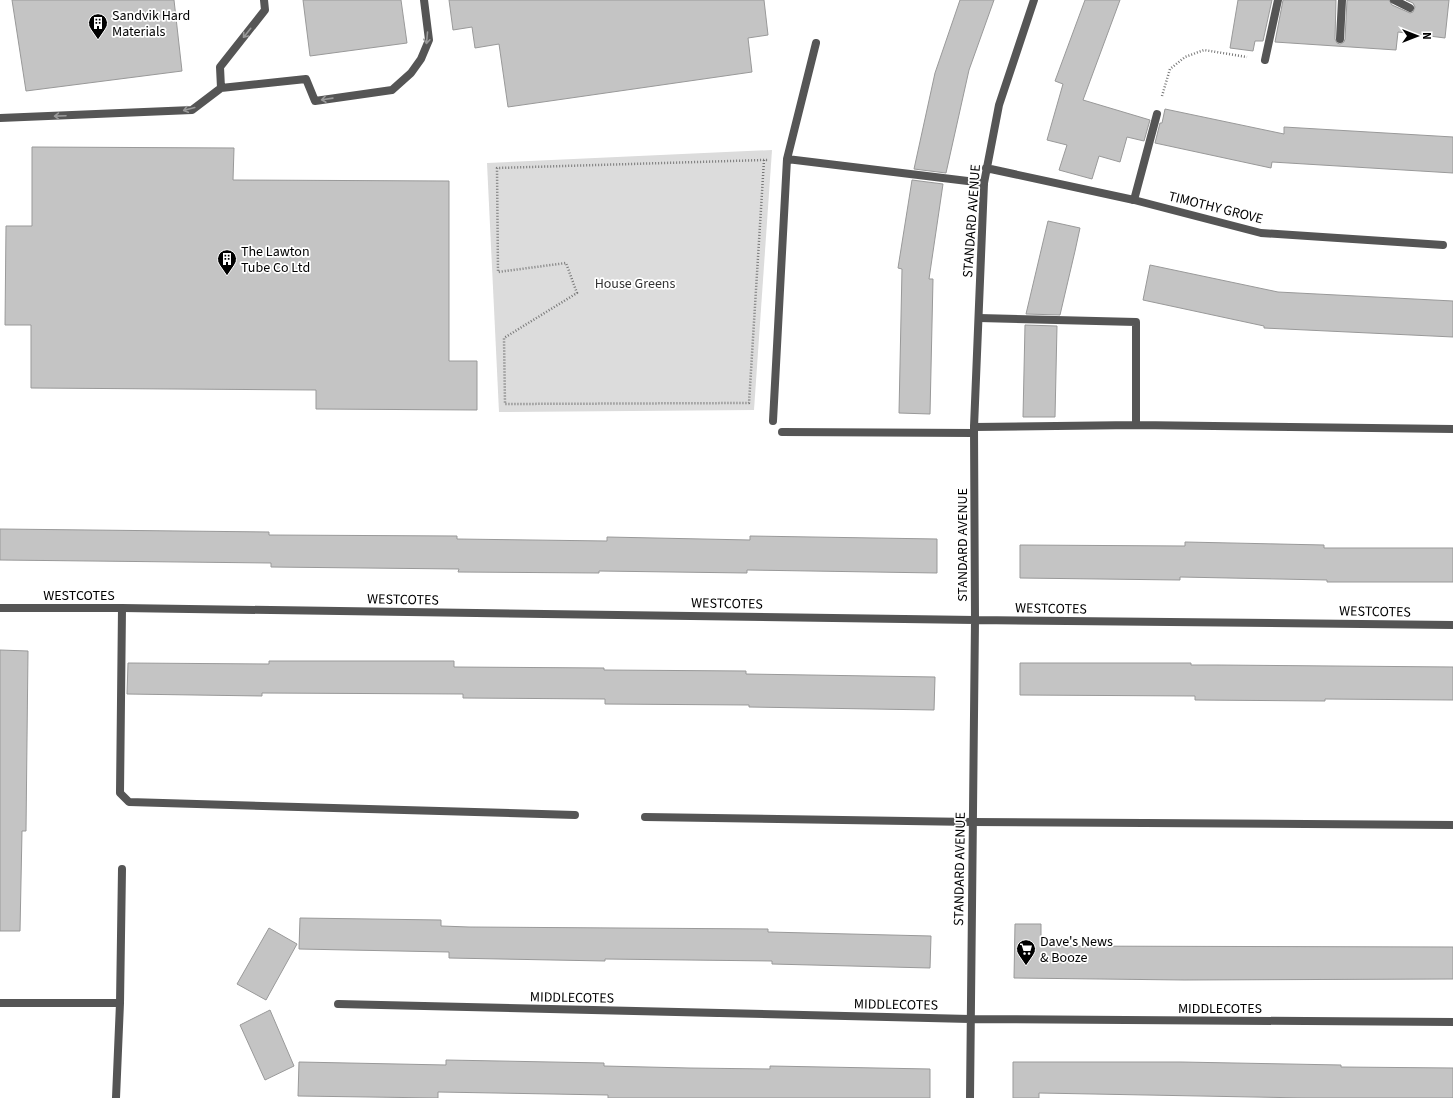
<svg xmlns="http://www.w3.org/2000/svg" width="1453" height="1098" font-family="'Source Sans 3',sans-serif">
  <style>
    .green { fill: #dcdcdc }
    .building { fill: #c4c4c4; stroke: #999 }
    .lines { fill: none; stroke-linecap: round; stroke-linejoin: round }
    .path { stroke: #777; stroke-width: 2.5; stroke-dasharray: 1 2; stroke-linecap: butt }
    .service { stroke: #555; stroke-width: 8 }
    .minor { stroke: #555; stroke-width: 8 }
    .oneway { stroke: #999 }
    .labels { text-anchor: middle; stroke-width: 3.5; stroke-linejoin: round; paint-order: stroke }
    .poi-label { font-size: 14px; fill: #000; stroke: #fff; text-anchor: start }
    .street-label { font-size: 14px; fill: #000; stroke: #fff }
    .park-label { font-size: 14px; fill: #333; stroke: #fff }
  </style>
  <rect width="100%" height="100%" fill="#fff"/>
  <path class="green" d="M 772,150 L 754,410 L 499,412 L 487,163 Z"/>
  <path class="building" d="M 12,0 L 174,0 L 182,71 L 26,91 Z
    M 303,0 L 401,0 L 407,43 L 310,56 Z
    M 449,0 L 764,0 L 768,35 L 748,38 L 752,72 L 508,107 L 499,44 L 475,48 L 472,27 L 453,30 Z
    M 960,0 L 994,0 L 969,70 L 946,173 L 914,169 L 935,73 Z
    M 1085,0 L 1120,0 L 1083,100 L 1150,120 L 1144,141 L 1127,137 L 1120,162 L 1099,156 L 1092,179 L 1059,170 L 1067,145 L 1047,140 L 1063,84 L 1055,81 Z
    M 1238,0 L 1272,0 L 1263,41 L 1255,41 L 1253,51 L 1230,48 Z
    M 1283,0 L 1336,0 L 1335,39 L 1337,43 L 1340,44 L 1344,42 L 1345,39 L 1347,0 L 1389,0 L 1392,5 L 1410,13 L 1413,12 L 1415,7 L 1413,3 L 1406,0 L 1449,0 L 1445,38 L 1398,32 L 1396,50 L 1275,42 Z
    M 1165,109 L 1284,134 L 1284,127 L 1453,137 L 1453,173 L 1272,162 L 1271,168 L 1155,143 L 1160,123 L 1162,123 Z
    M 32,147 L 234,148 L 233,180 L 449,181 L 449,361 L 477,361 L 477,410 L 316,409 L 316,390 L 31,388 L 31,325 L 5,325 L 6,226 L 32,226 Z
    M 912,180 L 943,184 L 929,279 L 933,279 L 930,414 L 899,413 L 902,269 L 898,268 Z
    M 1048,221 L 1080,228 L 1075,251 L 1060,315 L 1026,314 Z
    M 1150,265 L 1278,292 L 1453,301 L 1453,337 L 1264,328 L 1264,326 L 1143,300 Z
    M 1025,325 L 1057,326 L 1055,417 L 1023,417 Z
    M 0,529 L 269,532 L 269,535 L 457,536 L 457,539 L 607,541 L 607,537 L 750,540 L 750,536 L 937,539 L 937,573 L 747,570 L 747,573 L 599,571 L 599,573 L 458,572 L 459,569 L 271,567 L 271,563 L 0,560 Z
    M 1185,542 L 1324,545 L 1324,548 L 1453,548 L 1453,582 L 1327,582 L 1327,580 L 1180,577 L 1180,580 L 1020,578 L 1020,545 L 1185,546 Z
    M 0,650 L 28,651 L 26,831 L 22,831 L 20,931 L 0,931 Z
    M 269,661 L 454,661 L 454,667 L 604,668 L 604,670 L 746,671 L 746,674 L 935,677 L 934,710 L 749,707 L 749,705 L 605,704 L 605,699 L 463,698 L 463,694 L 262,693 L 262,696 L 127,694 L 128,663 L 269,664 Z
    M 1020,663 L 1191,663 L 1191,665 L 1217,665 L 1453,667 L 1453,700 L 1325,699 L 1325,701 L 1195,700 L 1195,696 L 1020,695 Z
    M 300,918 L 441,920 L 441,926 L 469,927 L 768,929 L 768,932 L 931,936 L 930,968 L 772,964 L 772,961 L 605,959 L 605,961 L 449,958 L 449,952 L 299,949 Z
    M 1015,924 L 1041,924 L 1041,946 L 1453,947 L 1453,979 L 1184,980 L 1014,978 Z
    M 269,928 L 297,944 L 266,1000 L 237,984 Z
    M 270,1010 L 294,1066 L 265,1080 L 240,1025 Z
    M 446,1060 L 604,1063 L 604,1066 L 689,1068 L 770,1069 L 770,1066 L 930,1069 L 930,1098 L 608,1098 L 608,1095 L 438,1092 L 438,1098 L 298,1096 L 299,1062 L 446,1065 Z
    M 1013,1062 L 1181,1062 L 1341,1065 L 1341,1067 L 1453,1068 L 1453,1098 L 1306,1098 L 1039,1093 L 1039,1098 L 1013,1098 Z"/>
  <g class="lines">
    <path class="path" d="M 1162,96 L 1170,69 L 1185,57 L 1204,50 L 1247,57
      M 764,160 L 749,403 L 505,404 L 504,338 L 577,293 L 566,263 L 498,272 L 497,168 L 764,160 L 769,160"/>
    <path class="service" d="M 1394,0 L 1410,8
      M 1340,39 L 1342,0
      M 1265,60 L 1278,0
      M 221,88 L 220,67 L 265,10 L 264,0
      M 0,118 L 192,110 L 221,88 L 306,79 L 315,101 L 392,90 L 411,73 L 421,59 L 429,40 L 424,0
      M 787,159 L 984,183
      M 1134,200 L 1157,114
      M 979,318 L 1136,322 L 1136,425
      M 773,421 L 787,159 L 816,43
      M 974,427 L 1136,425 L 1453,429
      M 782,432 L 974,433
      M 122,608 L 120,793 L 129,802 L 575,815
      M 645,817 L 972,822 L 1453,825
      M 0,1003 L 120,1003
      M 116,1098 L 120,1003 L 122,869"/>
    <path class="minor" d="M 986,168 L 1134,200 L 1261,233 L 1443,245
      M 0,608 L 122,608 L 975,620 L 1453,625
      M 338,1004 L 970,1019 L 1453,1022
      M 970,1098 L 975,620 L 974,427 L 984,183 L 999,105 L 1034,0"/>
  </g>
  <defs><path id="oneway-shaft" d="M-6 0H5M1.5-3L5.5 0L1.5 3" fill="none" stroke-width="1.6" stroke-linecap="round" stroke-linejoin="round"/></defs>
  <g class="oneway">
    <use href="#oneway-shaft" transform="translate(247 33) rotate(129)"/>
    <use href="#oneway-shaft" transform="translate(427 38) rotate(95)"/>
    <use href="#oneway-shaft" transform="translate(327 99) rotate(172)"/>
    <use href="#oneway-shaft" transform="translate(189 109) rotate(165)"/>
    <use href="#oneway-shaft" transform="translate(60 116) rotate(178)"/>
  </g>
  <defs>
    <g id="building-pin" transform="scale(1)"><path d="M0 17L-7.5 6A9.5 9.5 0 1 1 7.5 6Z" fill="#000" stroke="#fff"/><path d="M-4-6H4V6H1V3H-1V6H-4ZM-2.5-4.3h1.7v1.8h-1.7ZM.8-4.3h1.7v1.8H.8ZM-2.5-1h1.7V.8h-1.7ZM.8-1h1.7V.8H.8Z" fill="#fff"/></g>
    <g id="supermarket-pin" transform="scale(1)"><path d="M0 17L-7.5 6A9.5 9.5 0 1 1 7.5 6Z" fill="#000" stroke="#fff"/><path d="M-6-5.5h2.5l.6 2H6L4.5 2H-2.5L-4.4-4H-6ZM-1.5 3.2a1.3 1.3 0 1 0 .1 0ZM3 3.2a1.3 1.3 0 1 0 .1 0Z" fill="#fff"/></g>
  </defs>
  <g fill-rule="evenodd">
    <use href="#building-pin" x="98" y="23"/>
    <use href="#building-pin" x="227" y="259"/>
    <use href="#supermarket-pin" x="1026" y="949"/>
  </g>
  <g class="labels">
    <g class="poi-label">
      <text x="112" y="20">Sandvik Hard<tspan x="112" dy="16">Materials</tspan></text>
      <text x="241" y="256">The Lawton<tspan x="241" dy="16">Tube Co Ltd</tspan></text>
      <text x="1040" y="946">Dave's News<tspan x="1040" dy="16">&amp; Booze</tspan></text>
    </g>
    <g class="street-label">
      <text transform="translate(1216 207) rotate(14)" y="5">TIMOTHY GROVE</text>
      <text transform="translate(971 221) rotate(-86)" y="5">STANDARD AVENUE</text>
      <text transform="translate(962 545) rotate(-90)" y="5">STANDARD AVENUE</text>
      <text x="79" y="600">WESTCOTES</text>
      <text transform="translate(403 599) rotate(1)" y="5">WESTCOTES</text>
      <text transform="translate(727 603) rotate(1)" y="5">WESTCOTES</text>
      <text transform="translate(1051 608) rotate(1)" y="5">WESTCOTES</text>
      <text transform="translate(1375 611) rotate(1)" y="5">WESTCOTES</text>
      <text transform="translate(959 869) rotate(-89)" y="5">STANDARD AVENUE</text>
      <text transform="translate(572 997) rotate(1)" y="5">MIDDLECOTES</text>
      <text transform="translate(896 1004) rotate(1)" y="5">MIDDLECOTES</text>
      <text x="1220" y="1013">MIDDLECOTES</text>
    </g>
    <g class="park-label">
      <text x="635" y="288">House Greens</text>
    </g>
  </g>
  <g transform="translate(1417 36) rotate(90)" stroke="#ffffff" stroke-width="3" paint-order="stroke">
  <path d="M0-3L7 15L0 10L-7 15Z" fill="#000000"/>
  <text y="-6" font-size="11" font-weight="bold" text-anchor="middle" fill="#000000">N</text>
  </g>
</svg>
